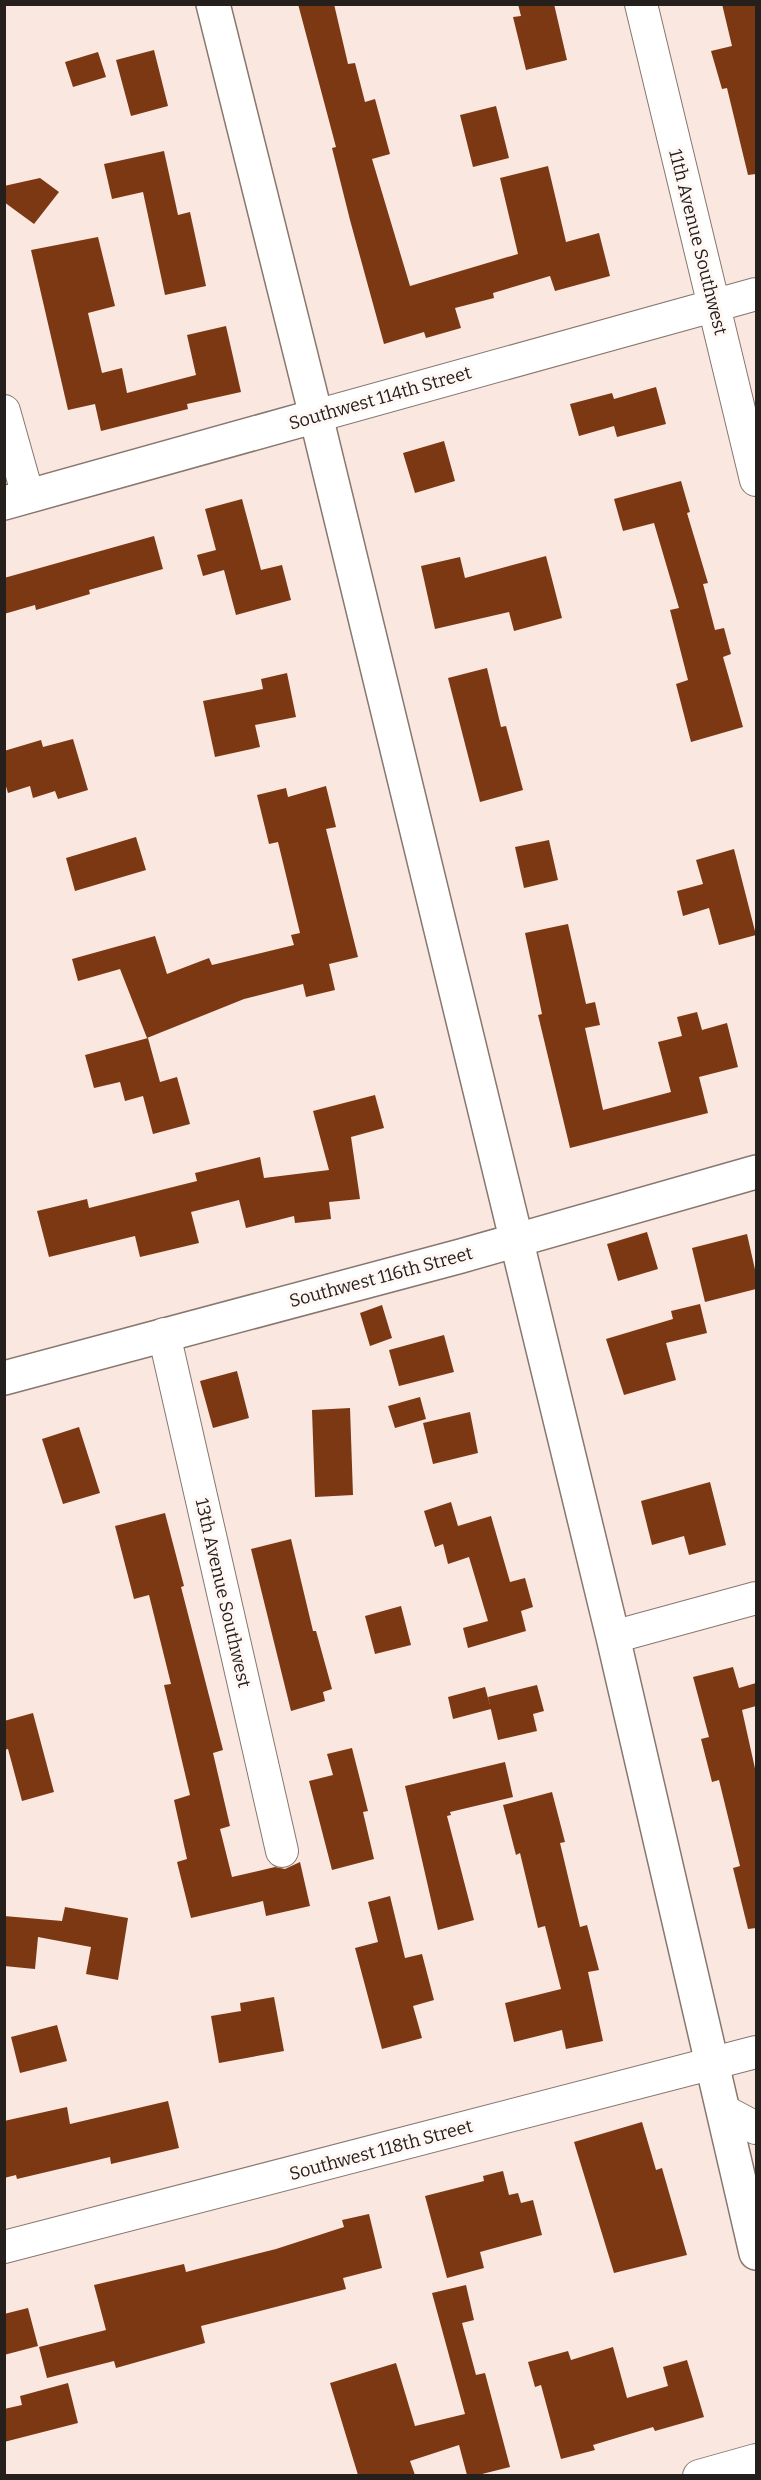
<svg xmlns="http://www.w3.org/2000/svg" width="761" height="2480" font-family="Bitter,serif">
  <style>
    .building { fill: #7c3813 }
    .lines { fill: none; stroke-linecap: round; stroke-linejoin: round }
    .minor-casing { stroke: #87776f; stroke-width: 34 }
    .tertiary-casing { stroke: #87776f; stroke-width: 36 }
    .minor { stroke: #fff; stroke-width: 32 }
    .tertiary { stroke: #fff; stroke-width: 33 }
    .labels { text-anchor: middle; stroke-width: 6; stroke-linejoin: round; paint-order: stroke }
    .street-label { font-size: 18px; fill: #26201d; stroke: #fef7f4 }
  </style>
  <rect width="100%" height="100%" fill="#fae7df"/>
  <path class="building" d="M 298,4 L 334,4 L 348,64 L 355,63 L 365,102 L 375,99 L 390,154 L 372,159 L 410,286 L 518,254 L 500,178 L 548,166 L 566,242 L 599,233 L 610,276 L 555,291 L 550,276 L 493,293 L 494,298 L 455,308 L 461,328 L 426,338 L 424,332 L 384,344 L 350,220 L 332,148 L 336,147 Z
    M 518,4 L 554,4 L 567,60 L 526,70 L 513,17 L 521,16 Z
    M 722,4 L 756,4 L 756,174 L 748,175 L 727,88 L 722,89 L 711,51 L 732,46 Z
    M 154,50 L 168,106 L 131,116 L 116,60 Z
    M 98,52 L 106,77 L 73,87 L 65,62 Z
    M 496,106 L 509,158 L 473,167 L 460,115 Z
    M 164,151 L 178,215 L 190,212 L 206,286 L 165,295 L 143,192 L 112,199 L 104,164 Z
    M 40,178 L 59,192 L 34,224 L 4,202 L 4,186 Z
    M 98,237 L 115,306 L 88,313 L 102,373 L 122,368 L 127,393 L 196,375 L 187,335 L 226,326 L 241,392 L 187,404 L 188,409 L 101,431 L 95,404 L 68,410 L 31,250 Z
    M 656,387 L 666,424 L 617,437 L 614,426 L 579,436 L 570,404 L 612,393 L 614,399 Z
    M 444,441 L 455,481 L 415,493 L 403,453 Z
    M 681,481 L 690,512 L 687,513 L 708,583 L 703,584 L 715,630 L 724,628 L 731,654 L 723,657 L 743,727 L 691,742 L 676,684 L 688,680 L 670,610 L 679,608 L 654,523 L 623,531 L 614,499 Z
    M 242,499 L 261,570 L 282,565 L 291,600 L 236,615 L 224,570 L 203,576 L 197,555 L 216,550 L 205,509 Z
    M 154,536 L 163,569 L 89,590 L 90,594 L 36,610 L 35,605 L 4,614 L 4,578 Z
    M 546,556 L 562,618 L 514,631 L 509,612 L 435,629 L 421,566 L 460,557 L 465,578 Z
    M 487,668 L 501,727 L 506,726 L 523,790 L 480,802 L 448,678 Z
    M 287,673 L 296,717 L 255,725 L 260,747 L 215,757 L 203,701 L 263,689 L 261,679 Z
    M 73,739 L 88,790 L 58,799 L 55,791 L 33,798 L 30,786 L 8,793 L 4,780 L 4,751 L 41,740 L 43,747 Z
    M 326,786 L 336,827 L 326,829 L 358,957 L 329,964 L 335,990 L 306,997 L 303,984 L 244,999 L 147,1038 L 120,969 L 78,981 L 72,959 L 155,936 L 167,974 L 209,958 L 212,965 L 294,945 L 291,935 L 300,933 L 278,842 L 269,844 L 257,795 L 286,788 L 288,797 Z
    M 136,837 L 146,870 L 75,891 L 66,858 Z
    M 549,840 L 558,880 L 524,888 L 515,847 Z
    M 734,849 L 756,935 L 719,945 L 709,908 L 683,916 L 677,891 L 703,884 L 696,860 Z
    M 568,924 L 586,1004 L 595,1002 L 600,1025 L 585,1028 L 603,1110 L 671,1092 L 658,1042 L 682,1036 L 677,1017 L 697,1012 L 702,1030 L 727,1023 L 738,1067 L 699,1077 L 708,1113 L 570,1148 L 538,1015 L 542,1014 L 525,933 Z
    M 148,1038 L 160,1082 L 177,1077 L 190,1124 L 153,1134 L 143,1096 L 125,1101 L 120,1082 L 94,1088 L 85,1055 Z
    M 375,1095 L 384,1128 L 351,1137 L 360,1199 L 329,1202 L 331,1219 L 295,1223 L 294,1216 L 246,1228 L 239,1200 L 191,1212 L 199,1243 L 140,1257 L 135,1236 L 49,1257 L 37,1211 L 87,1199 L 89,1208 L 197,1181 L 195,1173 L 260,1157 L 264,1178 L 329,1170 L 313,1111 Z
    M 647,1232 L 658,1269 L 618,1281 L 607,1244 Z
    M 747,1234 L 756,1274 L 756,1289 L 705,1302 L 692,1248 Z
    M 700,1304 L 707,1333 L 666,1343 L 676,1380 L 624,1395 L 606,1339 L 673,1319 L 671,1311 Z
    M 382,1305 L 392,1338 L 370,1346 L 360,1313 Z
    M 444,1335 L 454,1372 L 399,1386 L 389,1350 Z
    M 237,1371 L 249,1418 L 213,1428 L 200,1381 Z
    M 420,1397 L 426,1419 L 395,1428 L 388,1406 Z
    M 350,1408 L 353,1495 L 315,1497 L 312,1410 Z
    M 470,1412 L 478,1453 L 433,1464 L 423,1423 Z
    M 79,1427 L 100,1493 L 63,1504 L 42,1439 Z
    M 710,1482 L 726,1545 L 689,1555 L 684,1536 L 652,1545 L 641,1501 Z
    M 451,1502 L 458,1526 L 491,1516 L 510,1582 L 525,1578 L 533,1607 L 521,1611 L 526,1631 L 468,1648 L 463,1628 L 488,1621 L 469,1557 L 448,1564 L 443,1544 L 435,1547 L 424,1511 Z
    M 165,1513 L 184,1586 L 181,1587 L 223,1750 L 213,1753 L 230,1826 L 220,1829 L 232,1877 L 275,1867 L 285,1869 L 300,1862 L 310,1906 L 266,1916 L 263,1901 L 191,1918 L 177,1862 L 187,1859 L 174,1800 L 190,1795 L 164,1685 L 171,1684 L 149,1595 L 134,1599 L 115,1526 Z
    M 291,1539 L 313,1631 L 316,1631 L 332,1689 L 323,1692 L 325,1701 L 291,1711 L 251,1549 Z
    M 401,1606 L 411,1645 L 375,1654 L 365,1616 Z
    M 733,1667 L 739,1688 L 756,1683 L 756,1706 L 742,1710 L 756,1773 L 756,1928 L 748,1929 L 733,1868 L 740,1866 L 719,1780 L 712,1782 L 701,1739 L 709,1737 L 693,1677 Z
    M 537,1685 L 544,1711 L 533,1714 L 537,1731 L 498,1740 L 488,1697 Z
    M 485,1687 L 491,1709 L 453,1719 L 448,1697 Z
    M 33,1713 L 54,1792 L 22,1801 L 8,1749 L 4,1750 L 4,1721 Z
    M 352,1748 L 368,1811 L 363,1812 L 374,1859 L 332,1870 L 309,1781 L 333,1775 L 327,1754 Z
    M 505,1762 L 513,1797 L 450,1812 L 451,1815 L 447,1816 L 474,1920 L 438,1930 L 405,1786 Z
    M 552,1792 L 565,1842 L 560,1843 L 580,1927 L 587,1925 L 599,1970 L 588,1972 L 603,2041 L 566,2049 L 562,2030 L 514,2042 L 505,2003 L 561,1989 L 545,1926 L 538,1928 L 520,1853 L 516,1855 L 503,1805 Z
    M 390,1896 L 405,1958 L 422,1954 L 434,2000 L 413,2006 L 422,2038 L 382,2049 L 355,1948 L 378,1942 L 368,1902 Z
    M 65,1907 L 128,1918 L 118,1980 L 86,1974 L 91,1947 L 38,1937 L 35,1969 L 4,1966 L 4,1916 L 62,1921 Z
    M 274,1997 L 284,2051 L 219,2063 L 211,2016 L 241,2011 L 240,2003 Z
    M 57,2025 L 67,2061 L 20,2073 L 11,2037 Z
    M 168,2101 L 179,2148 L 111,2164 L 110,2157 L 17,2179 L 16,2175 L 4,2178 L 4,2121 L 67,2107 L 70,2124 Z
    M 642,2122 L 656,2170 L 662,2168 L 687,2255 L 614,2273 L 574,2142 Z
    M 503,2171 L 509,2195 L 518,2193 L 521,2203 L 533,2200 L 542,2235 L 480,2252 L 484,2268 L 447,2278 L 425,2196 L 484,2181 L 483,2176 Z
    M 369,2214 L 382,2268 L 343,2278 L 346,2289 L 201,2326 L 205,2343 L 116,2368 L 114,2361 L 47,2378 L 39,2347 L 106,2330 L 94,2285 L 184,2264 L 186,2272 L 276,2249 L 344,2227 L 342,2220 Z
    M 466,2285 L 474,2320 L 462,2323 L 476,2375 L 485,2373 L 510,2467 L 478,2475 L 467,2475 L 459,2445 L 410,2461 L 415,2475 L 358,2475 L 330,2383 L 396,2363 L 415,2426 L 465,2414 L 432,2293 Z
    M 28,2308 L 38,2346 L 4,2355 L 4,2314 Z
    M 613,2347 L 627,2398 L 668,2386 L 663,2367 L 687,2360 L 704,2417 L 655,2431 L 653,2427 L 593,2445 L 595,2450 L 561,2459 L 541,2385 L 535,2387 L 528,2362 L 568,2351 L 571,2360 Z
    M 68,2383 L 78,2423 L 4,2442 L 4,2409 L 22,2405 L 20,2396 Z"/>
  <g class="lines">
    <g class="minor-casing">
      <path id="minor" d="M 641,4 L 756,480
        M 4,411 L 28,496
        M 316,416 L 756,294
        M 164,1334 L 282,1851
        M 613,1637 L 756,1598
        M 724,2111 L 756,2128
        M 4,2247 L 756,2052
        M 699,2476 L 756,2460"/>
    </g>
    <g class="tertiary-casing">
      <path id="tertiary" d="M 213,4 L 316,416 L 613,1637 L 756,2253
        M 4,503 L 316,416
        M 4,1378 L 461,1256 L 756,1172"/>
    </g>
    <use href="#minor" class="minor"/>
    <use href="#tertiary" class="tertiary"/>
  </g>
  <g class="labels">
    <g class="street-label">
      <text transform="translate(698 242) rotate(76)" y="6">11th Avenue Southwest</text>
      <text transform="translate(380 398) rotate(-16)" y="6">Southwest 114th Street</text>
      <text transform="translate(381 1277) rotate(-15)" y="6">Southwest 116th Street</text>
      <text transform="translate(223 1593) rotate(77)" y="6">13th Avenue Southwest</text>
      <text transform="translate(381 2150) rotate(-15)" y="6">Southwest 118th Street</text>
    </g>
  </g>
  <rect width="761" height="2480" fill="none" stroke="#26201d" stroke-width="12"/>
</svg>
